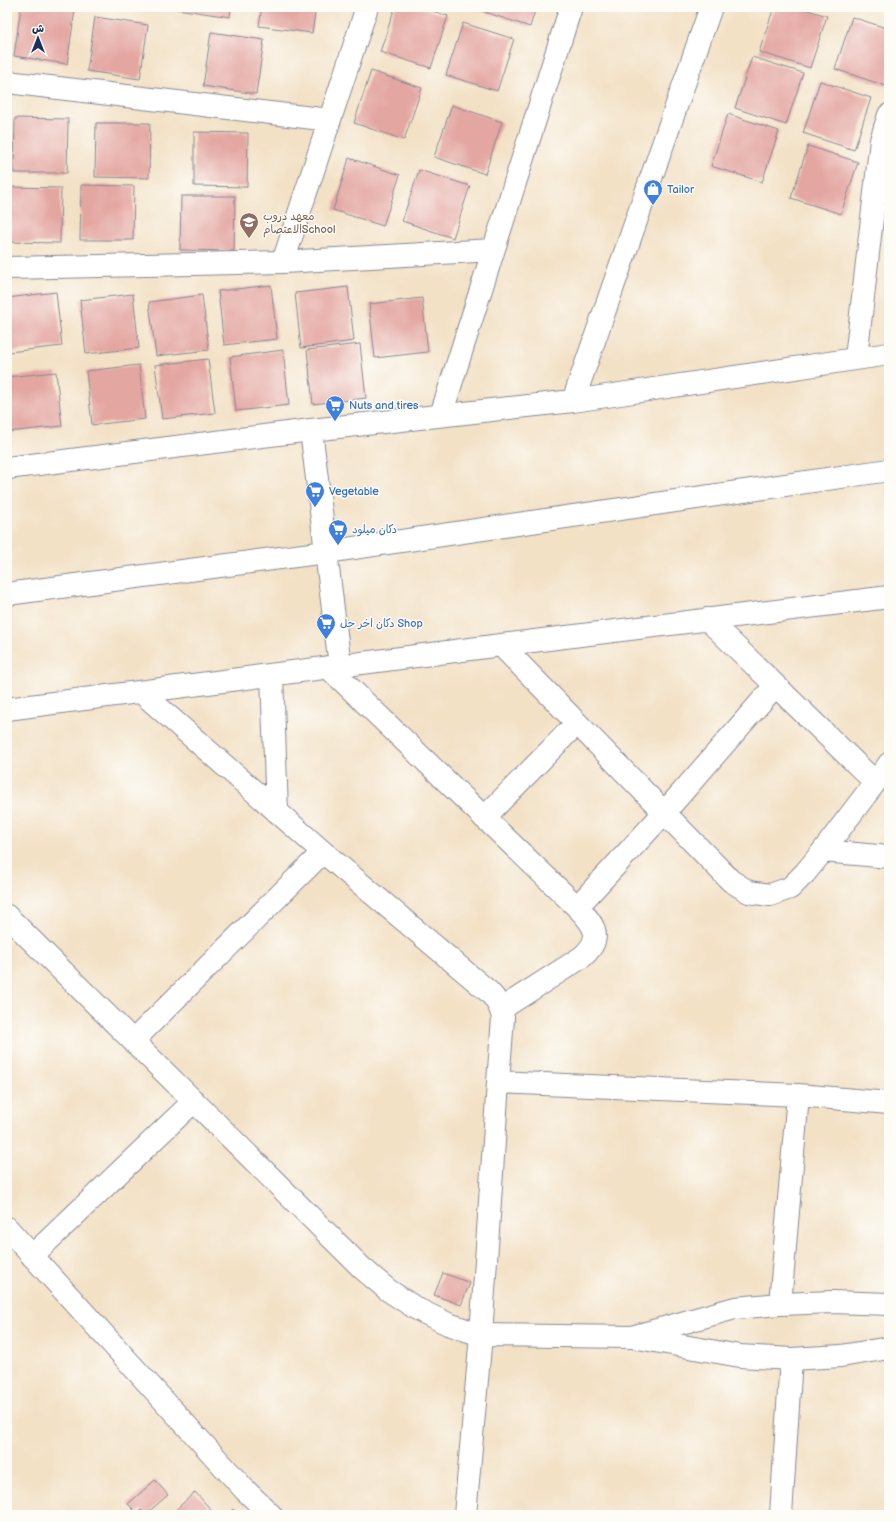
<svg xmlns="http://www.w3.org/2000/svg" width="896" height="1522" font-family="'Balsamiq Sans','Playpen Sans Arabic',sans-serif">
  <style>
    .building { fill: #e4a6a1 }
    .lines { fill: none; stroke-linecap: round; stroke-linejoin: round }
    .minor-casing { stroke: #878892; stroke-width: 24 }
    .minor { stroke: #fff; stroke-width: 22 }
    .labels { text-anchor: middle; stroke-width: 3; stroke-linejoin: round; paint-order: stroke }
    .shop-label { font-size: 11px; fill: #366cbe; stroke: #fdfcf7; text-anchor: start }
    .education-label { font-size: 11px; fill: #785e54; stroke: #fdfcf7; text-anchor: start }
  </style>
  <rect width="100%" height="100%" fill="#fdfcf7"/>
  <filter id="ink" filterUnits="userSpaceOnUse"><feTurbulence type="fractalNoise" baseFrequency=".025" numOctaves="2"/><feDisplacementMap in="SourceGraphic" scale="8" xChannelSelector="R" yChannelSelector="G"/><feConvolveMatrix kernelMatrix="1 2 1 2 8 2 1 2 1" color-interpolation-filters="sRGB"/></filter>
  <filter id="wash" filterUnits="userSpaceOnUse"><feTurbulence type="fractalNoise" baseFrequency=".012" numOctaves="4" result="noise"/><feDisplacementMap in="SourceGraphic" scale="16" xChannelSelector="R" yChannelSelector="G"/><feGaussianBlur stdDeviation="0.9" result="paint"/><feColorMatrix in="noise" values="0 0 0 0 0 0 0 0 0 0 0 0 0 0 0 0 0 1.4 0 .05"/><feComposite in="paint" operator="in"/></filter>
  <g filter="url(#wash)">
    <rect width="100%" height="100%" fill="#f3e1c6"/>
    <g id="blocks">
      <path class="building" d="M 21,7 L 56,7 L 75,10 L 67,64 L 14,56 Z
        M 177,7 L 231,7 L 230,17 L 177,9 Z
        M 262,7 L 316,7 L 312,33 L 259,26 Z
        M 395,7 L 420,7 L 448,16 L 431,68 L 380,52 Z
        M 480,7 L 536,7 L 530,27 L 479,10 Z
        M 774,7 L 798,7 L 827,16 L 810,68 L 759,52 Z
        M 95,17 L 148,25 L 140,79 L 87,71 Z
        M 852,17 L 889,29 L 889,75 L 886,86 L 835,69 Z
        M 463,23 L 514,39 L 497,91 L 446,75 Z
        M 211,32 L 264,40 L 256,94 L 203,86 Z
        M 752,57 L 803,73 L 786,125 L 735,108 Z
        M 371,71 L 422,88 L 404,140 L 354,123 Z
        M 820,81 L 871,98 L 854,150 L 803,133 Z
        M 452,105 L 502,122 L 485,174 L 434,157 Z
        M 728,114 L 779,131 L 762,182 L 711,166 Z
        M 15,118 L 68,119 L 67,173 L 14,173 Z
        M 96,123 L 150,123 L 149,178 L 95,177 Z
        M 194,132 L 248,133 L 247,187 L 194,186 Z
        M 808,146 L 858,162 L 841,214 L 791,198 Z
        M 349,158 L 400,175 L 383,226 L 333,210 Z
        M 419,170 L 470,186 L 453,238 L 402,221 Z
        M 81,185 L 134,186 L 133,240 L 80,240 Z
        M 8,187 L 61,188 L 60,243 L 7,242 Z
        M 181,196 L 235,196 L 234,251 L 180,250 Z
        M 271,285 L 277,339 L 224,345 L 218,291 Z
        M 348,287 L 354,341 L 301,348 L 295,293 Z
        M 56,292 L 62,346 L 9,352 L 7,333 L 7,298 Z
        M 133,294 L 139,348 L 86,354 L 80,300 Z
        M 202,295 L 209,350 L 156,356 L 149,302 Z
        M 422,298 L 428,352 L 375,358 L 369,304 Z
        M 360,344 L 366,398 L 313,404 L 307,350 Z
        M 283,350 L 289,405 L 236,411 L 230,357 Z
        M 208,359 L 215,413 L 162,419 L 155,365 Z
        M 139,365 L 145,419 L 92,425 L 86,371 Z
        M 56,372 L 62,426 L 9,432 L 7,413 L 7,377 Z
        M 443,1273 L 470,1283 L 461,1305 L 434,1295 Z
        M 155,1480 L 168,1495 L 146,1514 L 141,1510 L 137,1513 L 128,1504 Z
        M 195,1492 L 215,1514 L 214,1515 L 170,1515 Z
        M 233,1509 L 238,1515 L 226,1515 Z"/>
    </g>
  </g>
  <g filter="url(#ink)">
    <use href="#blocks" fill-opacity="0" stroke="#878892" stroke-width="1"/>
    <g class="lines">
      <g class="minor-casing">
        <path id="minor" d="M 7,82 L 330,120
          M 283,262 L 367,7
          M 7,268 L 283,262 L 493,250
          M 856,358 L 881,140 L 889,115
          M 573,401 L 711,7
          M 441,415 L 571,7
          M 311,430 L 340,666
          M 7,468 L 311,430 L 573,401 L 889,354
          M 7,594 L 326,552 L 889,470
          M 707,619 L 875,782
          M 501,645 L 731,881 L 749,892 L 770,895 L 790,888 L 805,873 L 823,851 L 889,764
          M 328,667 L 577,907 C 595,925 604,938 582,957 L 501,1009
          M 272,675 L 277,812
          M 141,692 L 323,852 L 489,992 C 497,1000 501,1007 503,1018 L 498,1082 L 481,1335 L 465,1515
          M 7,709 L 501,645 L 889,597
          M 484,818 L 577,723
          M 823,851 L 889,857
          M 577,907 L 664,813 L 775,686
          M 7,916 L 362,1268 L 388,1290 L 417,1309 L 448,1324 L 481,1335 L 632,1337 L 740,1356 L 791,1359 L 841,1356 L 889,1348
          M 133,1041 L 323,852
          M 498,1082 L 798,1095 L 889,1103
          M 7,1228 L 245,1490 L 271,1515
          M 32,1256 L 194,1101
          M 780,1304 L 798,1095
          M 635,1336 L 735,1308 L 780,1304 L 833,1302 L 889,1304
          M 781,1515 L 791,1359"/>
      </g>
      <use href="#minor" class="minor"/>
    </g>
  </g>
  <defs>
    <g id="shop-pin" transform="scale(1)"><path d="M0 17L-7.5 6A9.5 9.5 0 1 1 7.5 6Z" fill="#3f7fe0" stroke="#fdfcf7"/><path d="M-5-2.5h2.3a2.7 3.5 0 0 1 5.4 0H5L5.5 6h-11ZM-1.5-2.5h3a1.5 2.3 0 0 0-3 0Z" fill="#fff"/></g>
    <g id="school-pin" transform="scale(1)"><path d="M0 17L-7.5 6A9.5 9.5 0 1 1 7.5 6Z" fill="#8d6e63" stroke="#fdfcf7"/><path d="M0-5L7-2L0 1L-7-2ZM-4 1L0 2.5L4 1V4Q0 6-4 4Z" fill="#fff"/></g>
    <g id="supermarket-pin" transform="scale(1)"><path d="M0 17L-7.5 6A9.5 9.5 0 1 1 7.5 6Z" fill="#3f7fe0" stroke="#fdfcf7"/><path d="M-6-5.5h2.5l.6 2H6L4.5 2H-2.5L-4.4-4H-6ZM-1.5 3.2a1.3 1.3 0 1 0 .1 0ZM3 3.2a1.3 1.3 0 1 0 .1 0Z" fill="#fff"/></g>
  </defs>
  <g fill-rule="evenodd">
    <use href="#shop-pin" x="653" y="189"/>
    <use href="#school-pin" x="249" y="222"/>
    <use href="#supermarket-pin" x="335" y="405"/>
    <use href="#supermarket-pin" x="315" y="491"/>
    <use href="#supermarket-pin" x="338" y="529"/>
    <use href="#supermarket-pin" x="326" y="623"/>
  </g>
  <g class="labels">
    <g class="shop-label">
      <text x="667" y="193">Tailor</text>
      <text x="349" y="409">Nuts and tires</text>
      <text x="329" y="495">Vegetable</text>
      <text x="352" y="533">دكان ميلود</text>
      <text x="340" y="627">دكان اخر حل Shop</text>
    </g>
    <g class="education-label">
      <text x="263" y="220">معهد دروب<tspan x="263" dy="13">الاعتصامSchool</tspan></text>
    </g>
  </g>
  <rect width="896" height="1522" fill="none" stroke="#fdfcf7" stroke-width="24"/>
  <g transform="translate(38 38)" stroke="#fdfcf7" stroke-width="3" paint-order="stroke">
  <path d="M0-3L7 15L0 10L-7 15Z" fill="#1b2f5e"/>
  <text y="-6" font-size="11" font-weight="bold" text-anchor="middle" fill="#1b2f5e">ش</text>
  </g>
</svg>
